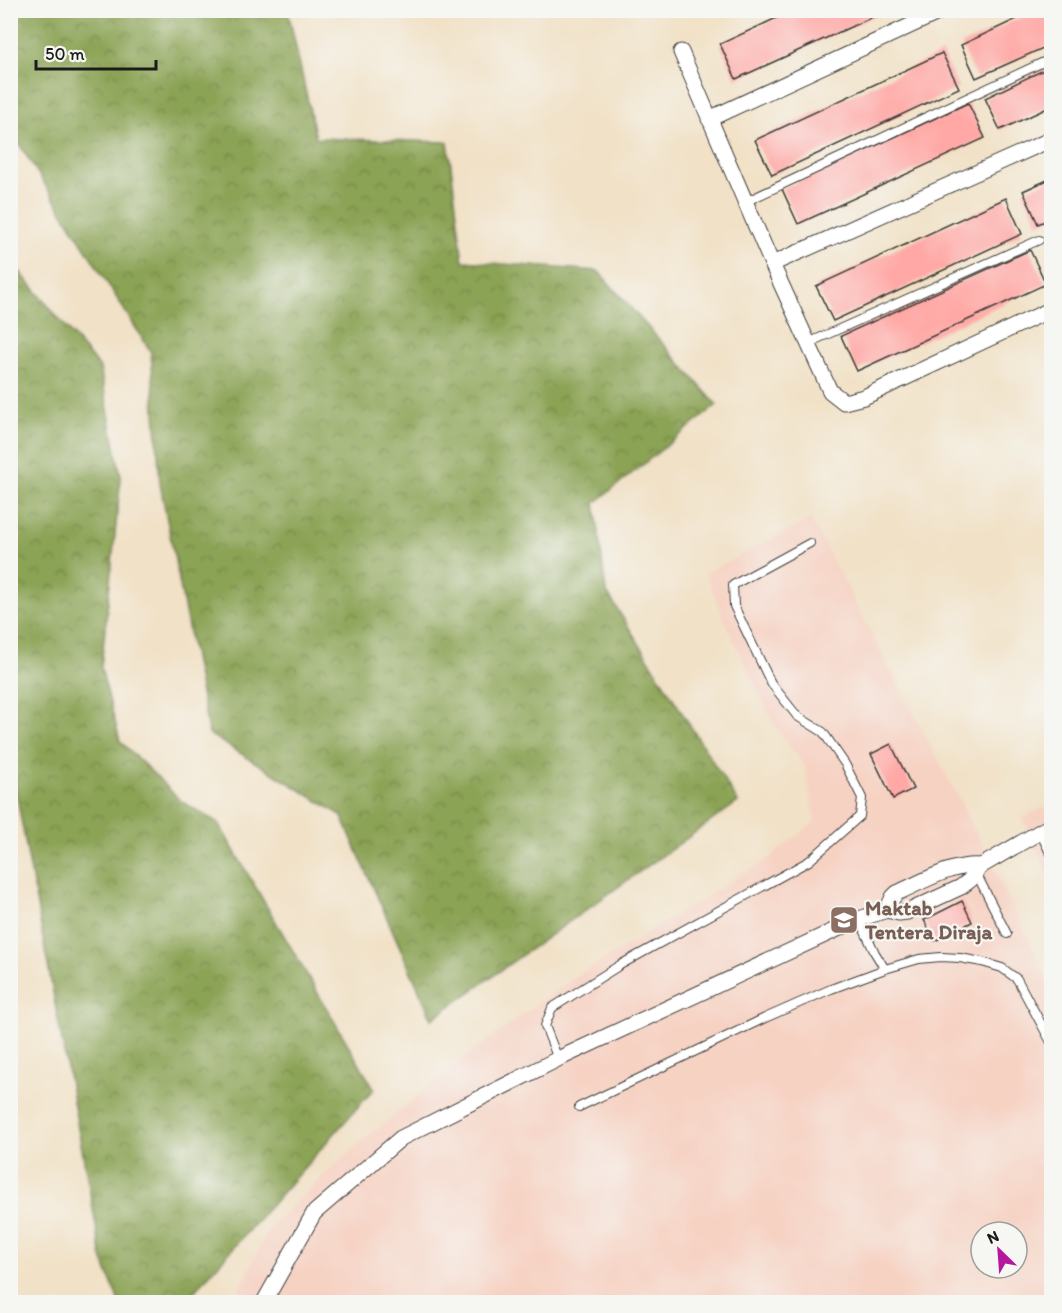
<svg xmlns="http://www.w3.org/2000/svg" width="1062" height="1313" font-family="Itim,sans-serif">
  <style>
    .built { fill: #f6d2c3; fill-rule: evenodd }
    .forest { fill: url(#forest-crowns); stroke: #546038; stroke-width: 1.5 }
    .building { fill: #ffa8a5 }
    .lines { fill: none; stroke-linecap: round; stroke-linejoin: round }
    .lane-casing { stroke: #3c3a36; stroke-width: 10 }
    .street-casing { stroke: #3c3a36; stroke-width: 17 }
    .lane { stroke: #fff; stroke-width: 8 }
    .street { stroke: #fff; stroke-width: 15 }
    .labels { text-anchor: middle; stroke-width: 4.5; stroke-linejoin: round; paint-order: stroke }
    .education-label { font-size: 21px; font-weight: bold; fill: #785e54; stroke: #f6f6f2; text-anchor: start }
  </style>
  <defs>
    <pattern id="forest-crowns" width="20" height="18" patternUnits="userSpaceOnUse" patternTransform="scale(1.5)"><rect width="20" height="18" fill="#8ba354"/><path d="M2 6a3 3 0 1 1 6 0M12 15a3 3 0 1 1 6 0" fill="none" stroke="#718445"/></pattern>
  </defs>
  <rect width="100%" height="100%" fill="#f6f6f2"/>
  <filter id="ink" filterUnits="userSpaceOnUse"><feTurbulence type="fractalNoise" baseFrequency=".0167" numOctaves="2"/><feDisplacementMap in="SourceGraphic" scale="12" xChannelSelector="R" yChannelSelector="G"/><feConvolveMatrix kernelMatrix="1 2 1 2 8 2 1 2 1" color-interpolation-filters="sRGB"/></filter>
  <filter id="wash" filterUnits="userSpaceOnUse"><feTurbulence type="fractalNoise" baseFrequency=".008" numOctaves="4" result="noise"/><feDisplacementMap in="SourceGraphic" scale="24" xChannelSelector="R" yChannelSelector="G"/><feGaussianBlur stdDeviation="1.35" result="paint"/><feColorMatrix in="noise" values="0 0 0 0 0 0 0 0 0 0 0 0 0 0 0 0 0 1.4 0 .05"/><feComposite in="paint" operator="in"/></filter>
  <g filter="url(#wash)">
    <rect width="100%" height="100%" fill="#f1e1c6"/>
    <path class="built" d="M 811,519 L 978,835 L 1051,987 L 1051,1302 L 233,1302 L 269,1228 L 344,1156 L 473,1051 L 566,983 L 771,857 L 815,821 L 805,767 L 774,725 L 728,629 L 705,573 ZM 981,1232 L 1017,1232 L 1017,1268 L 981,1268 Z
      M 1051,804 L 1051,880 L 1022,818 Z"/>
    <path class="forest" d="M 11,10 L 288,11 L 316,138 L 448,142 L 463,261 L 598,271 L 717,405 L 595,503 L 606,591 L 738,802 L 432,1019 L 341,815 L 209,734 L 160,484 L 151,352 L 11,131 Z
      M 10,260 L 100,368 L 121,477 L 101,668 L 120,741 L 181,801 L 218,823 L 374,1089 L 185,1302 L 119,1302 L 102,1258 L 11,765 Z"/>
    <g id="blocks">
      <path class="building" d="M 794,10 L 888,10 L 736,79 L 720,44 Z
        M 1036,10 L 1052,10 L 1052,44 L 976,78 L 961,45 Z
        M 942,53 L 959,88 L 772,175 L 755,140 Z
        M 1052,66 L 1052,106 L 1000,130 L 985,98 Z
        M 968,103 L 985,138 L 798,224 L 782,189 Z
        M 1052,178 L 1052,218 L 1038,224 L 1023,191 Z
        M 1006,198 L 1022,234 L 833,321 L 816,286 Z
        M 1030,250 L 1046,284 L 857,371 L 841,336 Z
        M 891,744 L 913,789 L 893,799 L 871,754 Z
        M 962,901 L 972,922 L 935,941 L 924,920 Z"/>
    </g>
  </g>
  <g filter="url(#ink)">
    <use href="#blocks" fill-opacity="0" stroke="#3c3a36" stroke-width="1.5"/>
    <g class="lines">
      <g class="lane-casing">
        <path id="lane" d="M 745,202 L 1052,58
          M 808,343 L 1039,240
          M 975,871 L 1007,934
          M 859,919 L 875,953 L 885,969
          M 558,1059 L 545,1026 L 552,1008 L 620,965 L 809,861 L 860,816 L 862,798 L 845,764 L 823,732 L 797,716 L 771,683 L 734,606 L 733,585 L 810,543
          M 579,1107 L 765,1018 L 831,989 L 885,969 L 919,959 L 941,957 L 960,958 L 982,962 L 1002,968 L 1017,979 L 1052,1044"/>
      </g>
      <g class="street-casing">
        <path id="street" d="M 681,52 L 772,264 L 830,391 L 844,402 L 864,397 L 1052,309
          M 709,119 L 944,10
          M 772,264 L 1052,139
          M 1051,826 L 1043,830 L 1052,849
          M 887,910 L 893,897 L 897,893 C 922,882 953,863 981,866
          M 264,1302 L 314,1213 L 401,1138 L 558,1059 L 859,919 L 887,910 L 899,913 L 907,912 L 961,887 L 970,880 L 981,866 L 1043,830"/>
      </g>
      <use href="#lane" class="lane"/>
      <use href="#street" class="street"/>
    </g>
  </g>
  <defs>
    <g id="school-square" transform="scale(1.5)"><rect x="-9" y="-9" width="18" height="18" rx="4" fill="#8d6e63" stroke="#f6f6f2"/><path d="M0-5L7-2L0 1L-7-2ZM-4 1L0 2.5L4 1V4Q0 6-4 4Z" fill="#fff"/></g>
  </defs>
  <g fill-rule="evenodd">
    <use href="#school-square" x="844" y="920"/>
  </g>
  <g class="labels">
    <g class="education-label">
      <text x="865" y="915">Maktab<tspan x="865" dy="24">Tentera Diraja</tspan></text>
    </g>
  </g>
  <rect width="1062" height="1313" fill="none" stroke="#f6f6f2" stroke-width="36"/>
  <g transform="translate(999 1250) rotate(335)"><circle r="28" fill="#f6f6f2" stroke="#9f9f9c" stroke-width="1.5"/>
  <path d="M0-4.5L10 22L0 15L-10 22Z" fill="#b5179e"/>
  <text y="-9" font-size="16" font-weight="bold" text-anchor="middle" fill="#1c1c1c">N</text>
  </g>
  <path d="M36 60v9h120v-9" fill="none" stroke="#1c1c1c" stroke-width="3"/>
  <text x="45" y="60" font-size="18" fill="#1c1c1c" stroke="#f6f6f2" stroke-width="4.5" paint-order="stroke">50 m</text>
</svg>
